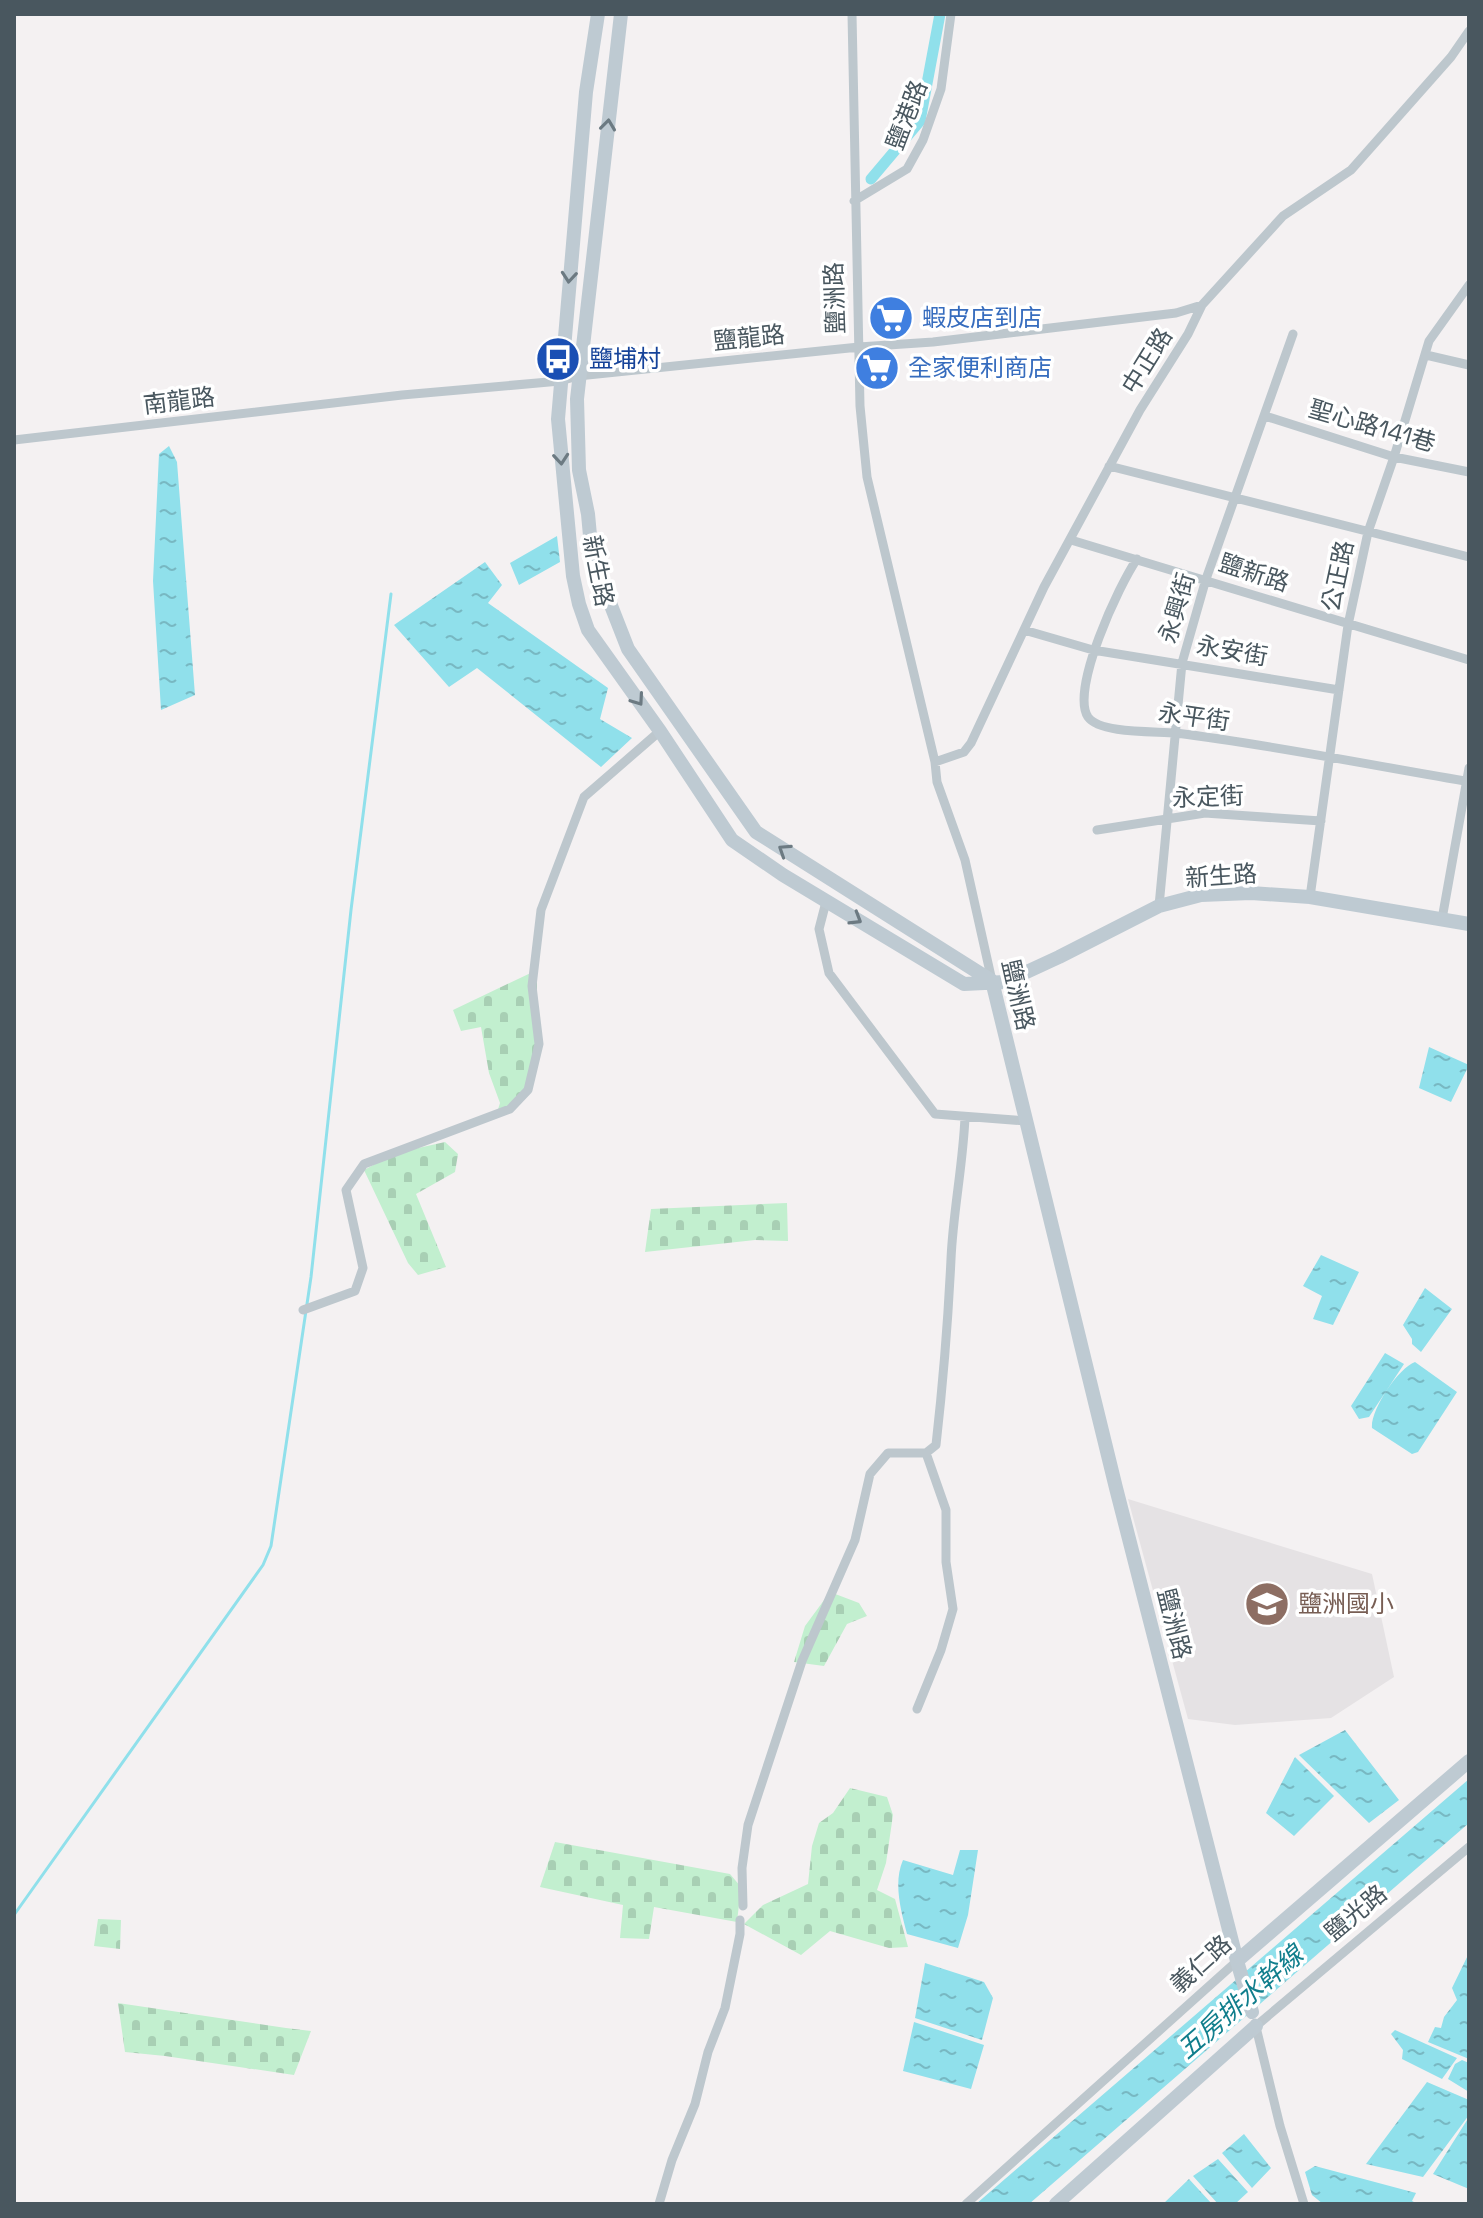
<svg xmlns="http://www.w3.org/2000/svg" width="1483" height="2218" font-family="'Space Grotesk','Noto Sans TC',sans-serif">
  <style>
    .education { fill: #e5e2e4 }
    .cemetery { fill: url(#cemetery-stones) }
    .water { fill: url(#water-ripples) }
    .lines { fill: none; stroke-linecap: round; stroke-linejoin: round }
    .stream { stroke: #90e0eb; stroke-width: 3 }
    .canal { stroke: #90e0eb; stroke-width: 11 }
    .street { stroke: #bdc7cd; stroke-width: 9 }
    .secondary { stroke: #becad2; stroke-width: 14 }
    .oneway { stroke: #6c7a82 }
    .labels { text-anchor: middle; stroke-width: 7; stroke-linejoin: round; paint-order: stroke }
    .street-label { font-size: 24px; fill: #49575f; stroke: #fff }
    .shop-label { font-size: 24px; fill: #366cbe; stroke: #fff; text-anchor: start }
    .transit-label { font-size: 24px; fill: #164399; stroke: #fff; text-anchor: start }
    .education-label { font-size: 24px; fill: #785e54; stroke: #fff; text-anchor: start }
    .water-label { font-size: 26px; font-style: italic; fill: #107e8c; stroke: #fff }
  </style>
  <defs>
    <pattern id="cemetery-stones" width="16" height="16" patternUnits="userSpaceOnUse" patternTransform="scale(2)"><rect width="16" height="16" fill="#c2efcf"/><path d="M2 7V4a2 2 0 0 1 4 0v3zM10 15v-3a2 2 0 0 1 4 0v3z" fill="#a8cfb4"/></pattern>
    <pattern id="water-ripples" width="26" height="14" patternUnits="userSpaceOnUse" patternTransform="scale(2)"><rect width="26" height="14" fill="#90e0eb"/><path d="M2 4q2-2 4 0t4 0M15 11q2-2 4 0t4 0" fill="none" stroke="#78b8c2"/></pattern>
  </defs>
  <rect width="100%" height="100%" fill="#f4f1f2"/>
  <path class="education" d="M 1128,1499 L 1372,1574 L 1394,1677 L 1331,1718 L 1235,1725 L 1188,1719 Z"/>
  <path class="cemetery" d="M 537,970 L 537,1055 L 529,1092 L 495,1119 L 500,1103 L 489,1073 L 481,1027 L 461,1031 L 453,1010 Z
    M 445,1142 L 458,1154 L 455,1172 L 416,1194 L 446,1267 L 418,1275 L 408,1263 L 364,1170 L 396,1153 Z
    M 787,1203 L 788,1241 L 755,1240 L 645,1252 L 651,1209 Z
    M 830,1592 L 859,1603 L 867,1616 L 847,1624 L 824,1666 L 794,1662 L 805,1626 Z
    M 850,1788 L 887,1797 L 893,1815 L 886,1863 L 877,1890 L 895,1899 L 908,1947 L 889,1948 L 830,1931 L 801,1955 L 744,1924 L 763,1905 L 808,1884 L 812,1846 L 819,1823 L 833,1813 Z
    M 555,1842 L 730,1874 L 741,1887 L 737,1922 L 654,1907 L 649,1939 L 620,1938 L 623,1905 L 540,1887 Z
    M 98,1919 L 121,1920 L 120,1949 L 94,1946 Z
    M 118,2003 L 286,2028 L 311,2031 L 294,2075 L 165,2056 L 125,2052 Z"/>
  <path class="water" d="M 169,446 L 177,462 L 195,695 L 161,710 L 153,581 L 159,454 Z
    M 557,536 L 560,562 L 519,585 L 510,563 Z
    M 485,562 L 502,585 L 488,603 L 608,688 L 600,719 L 632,738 L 601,767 L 477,668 L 449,687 L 394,625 Z
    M 1429,1047 L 1469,1065 L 1451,1102 L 1419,1088 Z
    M 1321,1255 L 1359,1272 L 1333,1325 L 1313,1319 L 1322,1296 L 1303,1286 Z
    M 1425,1288 L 1452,1309 L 1421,1352 L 1412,1344 L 1412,1339 L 1403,1325 Z
    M 1385,1353 L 1404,1364 L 1369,1417 L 1359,1419 L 1351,1406 Z
    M 1415,1362 L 1457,1392 L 1418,1452 L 1412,1454 L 1372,1428 C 1370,1411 1398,1368 1415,1362 Z
    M 1345,1730 L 1399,1800 L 1369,1823 L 1299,1755 Z
    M 1295,1757 L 1334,1796 L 1294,1836 L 1266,1813 Z
    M 1469,1779 L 1469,1823 L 1029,2204 L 976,2204 Z
    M 960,1850 L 978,1850 L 968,1915 L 958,1948 L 907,1934 C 901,1911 893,1883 903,1860 L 953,1875 Z
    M 1469,1953 L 1469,2059 L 1428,2042 L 1435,2027 L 1441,2028 L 1444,2017 L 1457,2000 L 1452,1988 Z
    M 925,1963 L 984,1982 L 993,1998 L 982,2040 L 915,2018 Z
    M 914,2022 L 984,2045 L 971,2089 L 903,2071 Z
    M 1395,2030 L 1457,2058 L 1442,2079 L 1402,2059 L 1403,2050 L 1391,2034 Z
    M 1462,2060 L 1469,2063 L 1469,2092 L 1448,2079 L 1455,2064 Z
    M 1427,2082 L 1469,2100 L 1469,2115 L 1423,2177 L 1366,2164 Z
    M 1469,2117 L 1469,2189 L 1433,2174 Z
    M 1244,2134 L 1271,2168 L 1252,2188 L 1222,2153 Z
    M 1218,2159 L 1248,2192 L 1235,2204 L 1218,2204 L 1193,2176 Z
    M 1315,2166 L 1416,2193 L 1412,2201 L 1418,2204 L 1323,2204 L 1312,2195 L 1305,2172 Z
    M 1189,2179 L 1212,2204 L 1163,2204 Z"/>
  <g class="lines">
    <path class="stream" d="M 14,1915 L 263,1565 L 271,1546 L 311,1277 L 351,910 L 391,594"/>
    <path class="canal" d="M 871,179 L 920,121 L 940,14"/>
    <path class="street" d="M 852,14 L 860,406 L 867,477 L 935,762 L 937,782 L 965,860 L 992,981
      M 854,201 L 907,169 L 923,140 L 941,89 L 951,14
      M 1426,355 L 1469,365
      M 1265,416 L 1394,457 L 1469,472
      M 14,440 L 402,395 L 560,381 L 578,376 L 859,347 L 933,342 L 1176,313 L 1202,305
      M 1109,466 L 1469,557
      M 1071,540 L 1469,660
      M 1137,559 C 1119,585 1070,690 1088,717 C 1100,734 1156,731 1176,733 C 1273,745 1369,765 1465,781
      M 1024,630 L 1093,650 L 1339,690
      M 935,762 L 964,752 L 971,743 L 1044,587 L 1140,410 L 1188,334 L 1202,305 L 1283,216 L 1351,170 L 1451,57 L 1469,31
      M 1097,830 L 1205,813 L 1321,821
      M 1310,897 L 1348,625 L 1368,532 L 1394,457 L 1429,341 L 1469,285
      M 826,902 L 819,929 L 829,973 L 935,1114 L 1026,1121
      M 1159,906 L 1182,663 L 1206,579 L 1293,334
      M 1442,919 L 1469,768
      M 303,1310 L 355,1291 L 363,1268 L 346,1190 L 364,1164 L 510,1109 L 528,1090 L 539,1044 L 532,986 L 541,910 L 584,797 L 660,731
      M 917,1709 L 941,1650 L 953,1609 L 946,1562 L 946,1510 L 926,1453
      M 743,1906 L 742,1868 L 748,1825 L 802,1661 L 855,1540 L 870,1474 L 888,1453 L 926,1453 L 936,1445 C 943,1383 948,1322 951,1259 C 953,1212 963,1165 965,1117
      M 1255,2023 L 1280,2126 L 1304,2204
      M 1256,2026 L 1469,1847
      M 659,2204 L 672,2160 L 695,2104 L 708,2052 L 725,2008 L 740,1934 L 740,1920
      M 966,2204 L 1237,1961"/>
    <path class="secondary" d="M 598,14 L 586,92 L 558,419 L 573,576 L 579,604 L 588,630 L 660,731 L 732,840 L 783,875 L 964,984 L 1005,982 L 1059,957 L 1159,906 L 1201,895 L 1251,893 L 1310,897 L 1469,924
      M 621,14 L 577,399 L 579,470 L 588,514 L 592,557 L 628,649 L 756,832 L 992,981
      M 992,981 L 1116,1488 L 1237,1961 L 1252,2012
      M 1237,1961 L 1469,1761
      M 1056,2204 L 1256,2026"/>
  </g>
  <defs><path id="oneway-chevron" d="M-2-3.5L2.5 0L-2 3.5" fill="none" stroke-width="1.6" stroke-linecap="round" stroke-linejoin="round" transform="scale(2)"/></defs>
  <g class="oneway">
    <use href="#oneway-chevron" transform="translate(608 125) rotate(-83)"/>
    <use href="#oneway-chevron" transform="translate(569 277) rotate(95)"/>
    <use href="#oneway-chevron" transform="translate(561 459) rotate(85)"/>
    <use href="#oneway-chevron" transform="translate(638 700) rotate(55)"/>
    <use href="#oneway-chevron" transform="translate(784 850) rotate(-147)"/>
    <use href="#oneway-chevron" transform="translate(856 919) rotate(31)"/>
  </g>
  <defs>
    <g id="supermarket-disc" transform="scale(2.3)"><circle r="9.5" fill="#3f7fe0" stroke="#fff"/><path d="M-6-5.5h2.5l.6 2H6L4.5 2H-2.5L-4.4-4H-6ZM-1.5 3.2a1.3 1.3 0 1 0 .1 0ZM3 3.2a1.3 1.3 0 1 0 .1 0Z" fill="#fff"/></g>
    <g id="bus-disc" transform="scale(2.3)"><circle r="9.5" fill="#1a4fb4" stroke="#fff"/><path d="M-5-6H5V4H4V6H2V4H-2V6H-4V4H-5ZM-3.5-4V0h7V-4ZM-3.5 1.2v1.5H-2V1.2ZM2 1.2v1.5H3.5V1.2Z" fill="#fff"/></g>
    <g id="school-disc" transform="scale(2.3)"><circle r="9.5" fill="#8d6e63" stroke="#fff"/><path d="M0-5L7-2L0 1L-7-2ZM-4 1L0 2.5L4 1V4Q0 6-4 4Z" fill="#fff"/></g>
  </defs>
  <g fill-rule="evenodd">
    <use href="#supermarket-disc" x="891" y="318"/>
    <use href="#bus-disc" x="558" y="359"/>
    <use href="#supermarket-disc" x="877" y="368"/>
    <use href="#school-disc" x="1267" y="1604"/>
  </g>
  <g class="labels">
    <g class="street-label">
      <text transform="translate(907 115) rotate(-69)" y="8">鹽港路</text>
      <text transform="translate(835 298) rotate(-92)" y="8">鹽洲路</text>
      <text transform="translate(749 338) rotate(-6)" y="8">鹽龍路</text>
      <text transform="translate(1147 361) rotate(-58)" y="8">中正路</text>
      <text transform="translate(179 401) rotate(-7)" y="8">南龍路</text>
      <text transform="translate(1372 426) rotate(16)" y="8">聖心路141巷</text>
      <text transform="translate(598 571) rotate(79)" y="8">新生路</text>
      <text transform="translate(1254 573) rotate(18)" y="8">鹽新路</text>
      <text transform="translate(1338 576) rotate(-78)" y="8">公正路</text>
      <text transform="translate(1177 608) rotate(-74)" y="8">永興街</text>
      <text transform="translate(1232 651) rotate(10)" y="8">永安街</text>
      <text transform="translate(1194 717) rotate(8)" y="8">永平街</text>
      <text transform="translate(1208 797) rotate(-2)" y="8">永定街</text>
      <text transform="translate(1221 876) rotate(-4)" y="8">新生路</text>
      <text transform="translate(1018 995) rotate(77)" y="8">鹽洲路</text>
      <text transform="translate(1174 1624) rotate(76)" y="8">鹽洲路</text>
      <text transform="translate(1356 1913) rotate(-40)" y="8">鹽光路</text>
      <text transform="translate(1201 1964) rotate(-42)" y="8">義仁路</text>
    </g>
    <g class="shop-label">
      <text x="922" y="326">蝦皮店到店</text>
      <text x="908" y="376">全家便利商店</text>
    </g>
    <g class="transit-label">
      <text x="589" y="367">鹽埔村</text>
    </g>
    <g class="education-label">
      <text x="1298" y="1612">鹽洲國小</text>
    </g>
    <g class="water-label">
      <text transform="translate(1240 2002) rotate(-41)" y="9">五房排水幹線</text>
    </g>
  </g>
  <rect width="1483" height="2218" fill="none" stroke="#49575f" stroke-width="32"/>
</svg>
